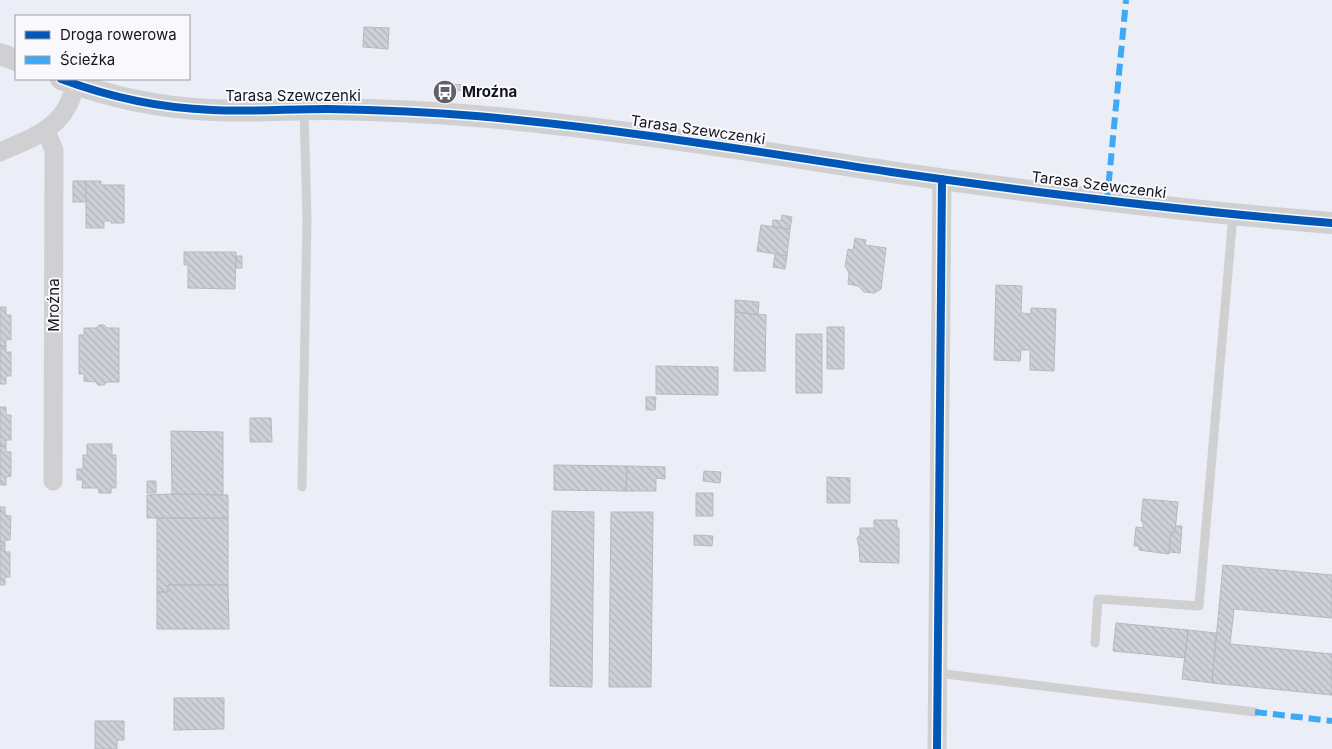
<svg xmlns="http://www.w3.org/2000/svg" width="1332" height="749" font-family="Inter,sans-serif">
  <style>
    .building { fill: url(#building-back-hatch); stroke: #b7b9c1 }
    .lines { fill: none; stroke-linecap: round; stroke-linejoin: round }
    .service { stroke: #d0d0d2; stroke-width: 9 }
    .minor { stroke: #d0d0d2; stroke-width: 19 }
    .tertiary { stroke: #d0d0d2; stroke-width: 22 }
    .quiet { stroke: #3fa9f5; stroke-width: 6; stroke-dasharray: 12 6; stroke-linecap: butt }
    .cycleway-casing { stroke: #f8f8fd; stroke-width: 11 }
    .cycleway { stroke: #0057b8; stroke-width: 8 }
    .labels { text-anchor: middle; stroke-width: 4; stroke-linejoin: round; paint-order: stroke }
    .poi-label { font-size: 15px; font-weight: bold; fill: #14141c; stroke: #f8f8fd; text-anchor: start }
    .street-label { font-size: 15px; fill: #14141c; stroke: #f8f8fd }
  </style>
  <defs>
    <pattern id="building-back-hatch" width="6" height="6" patternUnits="userSpaceOnUse" patternTransform="scale(1.25)"><rect width="6" height="6" fill="#cfd0d9"/><path d="M-1 5l2 2M0 0l6 6M5-1l2 2" fill="none" stroke="#b1b2ba"/></pattern>
  </defs>
  <rect width="100%" height="100%" fill="#eceef7"/>
  <path class="building" d="M 364,27 L 389,28 L 388,49 L 363,47 Z
    M 450,84 L 464,85 L 463,91 L 449,89 Z
    M 73,181 L 86,181 L 86,202 L 73,202 Z
    M 86,181 L 101,181 L 101,185 L 124,185 L 124,223 L 111,223 L 111,221 L 104,221 L 104,228 L 86,228 Z
    M 782,215 L 792,217 L 790,229 L 772,227 L 773,220 L 781,221 Z
    M 761,225 L 790,229 L 787,256 L 757,251 Z
    M 855,238 L 866,240 L 865,245 L 886,248 L 881,289 L 874,293 L 864,292 L 858,286 L 848,284 L 849,273 L 845,266 L 848,249 L 853,250 Z
    M 184,252 L 236,252 L 235,289 L 188,288 L 188,265 L 184,265 Z
    M 775,254 L 787,256 L 785,269 L 773,267 Z
    M 236,256 L 242,256 L 242,268 L 236,268 Z
    M 996,285 L 1022,286 L 1021,313 L 1031,314 L 1031,308 L 1056,309 L 1054,371 L 1030,370 L 1030,350 L 1021,350 L 1020,361 L 994,360 Z
    M 735,300 L 759,302 L 758,315 L 735,312 Z
    M 0,307 L 6,307 L 6,315 L 11,315 L 11,340 L 6,339 L 6,346 L 0,346 Z
    M 735,312 L 766,315 L 765,371 L 734,371 Z
    M 99,325 L 104,325 L 107,328 L 119,328 L 119,382 L 107,382 L 104,385 L 98,385 L 96,382 L 84,381 L 84,374 L 79,374 L 79,335 L 84,335 L 84,328 L 96,328 Z
    M 827,327 L 844,327 L 844,369 L 827,369 Z
    M 796,334 L 822,334 L 822,393 L 796,393 Z
    M 0,346 L 6,346 L 6,352 L 11,352 L 11,376 L 6,376 L 6,384 L 0,384 Z
    M 656,366 L 718,367 L 718,395 L 656,394 Z
    M 646,397 L 656,397 L 655,410 L 646,410 Z
    M 0,407 L 6,407 L 6,415 L 11,415 L 11,440 L 6,440 L 6,446 L 0,446 Z
    M 250,418 L 271,418 L 272,442 L 250,442 Z
    M 171,431 L 223,432 L 223,495 L 172,494 Z
    M 87,444 L 112,444 L 112,455 L 116,455 L 116,488 L 111,488 L 111,493 L 99,493 L 98,488 L 82,488 L 83,480 L 77,480 L 77,469 L 83,469 L 83,455 L 87,455 Z
    M 0,446 L 6,446 L 6,452 L 11,452 L 11,476 L 6,477 L 6,485 L 0,485 Z
    M 554,465 L 627,466 L 626,491 L 554,490 Z
    M 627,466 L 665,467 L 665,479 L 656,478 L 656,491 L 626,491 Z
    M 704,471 L 721,472 L 720,483 L 703,481 Z
    M 827,477 L 850,478 L 850,503 L 827,503 Z
    M 147,481 L 156,481 L 156,493 L 147,493 Z
    M 696,493 L 713,493 L 713,516 L 696,516 Z
    M 172,494 L 228,495 L 228,518 L 147,518 L 147,495 Z
    M 1143,499 L 1178,502 L 1175,532 L 1171,532 L 1169,554 L 1139,550 L 1139,546 L 1134,546 L 1136,527 L 1143,528 L 1143,522 L 1141,521 Z
    M 0,507 L 5,507 L 5,515 L 11,516 L 10,540 L 5,540 L 5,546 L 0,546 Z
    M 552,511 L 594,512 L 592,687 L 550,686 Z
    M 611,512 L 653,512 L 651,687 L 609,687 Z
    M 157,518 L 228,518 L 228,585 L 168,585 L 168,592 L 157,592 Z
    M 874,520 L 897,520 L 897,528 L 899,528 L 899,563 L 860,562 L 859,547 L 857,538 L 860,535 L 860,528 L 874,528 Z
    M 1176,526 L 1182,526 L 1180,553 L 1169,552 L 1171,532 L 1175,532 Z
    M 694,535 L 713,536 L 712,546 L 694,545 Z
    M 0,546 L 5,546 L 5,552 L 10,552 L 10,577 L 5,577 L 5,585 L 0,585 Z
    M 1223,565 L 1332,575 L 1332,618 L 1234,609 L 1230,644 L 1332,654 L 1332,695 L 1212,683 Z
    M 168,585 L 228,585 L 229,629 L 157,629 L 157,592 L 168,592 Z
    M 1116,623 L 1188,630 L 1185,658 L 1113,651 Z
    M 1188,630 L 1216,633 L 1212,683 L 1182,679 Z
    M 174,698 L 224,698 L 224,729 L 174,730 Z
    M 95,721 L 124,721 L 124,740 L 117,740 L 117,749 L 95,749 Z"/>
  <g class="lines">
    <path class="service" d="M 302,487 L 307,219 L 304,110
      M 1095,643 L 1098,599 L 1199,606 L 1233,215
      M 937,673 L 1255,712"/>
    <path class="minor" d="M 46,131 L 54,150 L 53,481
      M 0,152 C 36,136 67,127 75,84
      M 937,749 L 942,179"/>
    <path class="tertiary" d="M 0,54 L 16,60
      M 61,79 C 109,97 161,108 212,110 C 251,112 289,109 328,109 C 377,110 427,112 476,116 C 615,128 753,151 891,172 C 1037,193 1184,211 1332,223"/>
    <path class="quiet" d="M 1107,201 L 1126,0
      M 1255,712 L 1332,721"/>
    <g class="cycleway-casing">
      <path id="cycleway" d="M 61,79 C 109,97 161,108 212,110 C 251,112 289,109 328,109 C 377,110 427,112 476,116 C 615,128 753,151 891,172 C 1037,193 1184,211 1332,223
        M 937,749 L 942,179"/>
    </g>
    <use href="#cycleway" class="cycleway"/>
  </g>
  <defs>
    <g id="bus-disc" transform="scale(1.25)"><circle r="9.5" fill="#606069" stroke="#f8f8fd"/><path d="M-5-6H5V4H4V6H2V4H-2V6H-4V4H-5ZM-3.5-4V0h7V-4ZM-3.5 1.2v1.5H-2V1.2ZM2 1.2v1.5H3.5V1.2Z" fill="#fff"/></g>
  </defs>
  <g fill-rule="evenodd">
    <use href="#bus-disc" x="445" y="92"/>
  </g>
  <g class="labels">
    <g class="poi-label">
      <text x="462" y="97">Mroźna</text>
    </g>
    <g class="street-label">
      <text x="293" y="101">Tarasa Szewczenki</text>
      <text transform="translate(698 130) rotate(8)" y="5">Tarasa Szewczenki</text>
      <text transform="translate(1099 185) rotate(7)" y="5">Tarasa Szewczenki</text>
      <text transform="translate(54 305) rotate(-90)" y="5">Mroźna</text>
    </g>
  </g>
  <rect x="15" y="15" width="175" height="65" fill="#f8f8fd" stroke="#9d9da3"/>
  <rect x="25" y="31" width="25" height="8" fill="#0057b8" stroke="#9d9da3"/>
  <text x="60" y="40" font-size="15" fill="#14141c">Droga rowerowa</text>
  <rect x="25" y="56" width="25" height="8" fill="#3fa9f5" stroke="#9d9da3"/>
  <text x="60" y="65" font-size="15" fill="#14141c">Ścieżka</text>
</svg>
